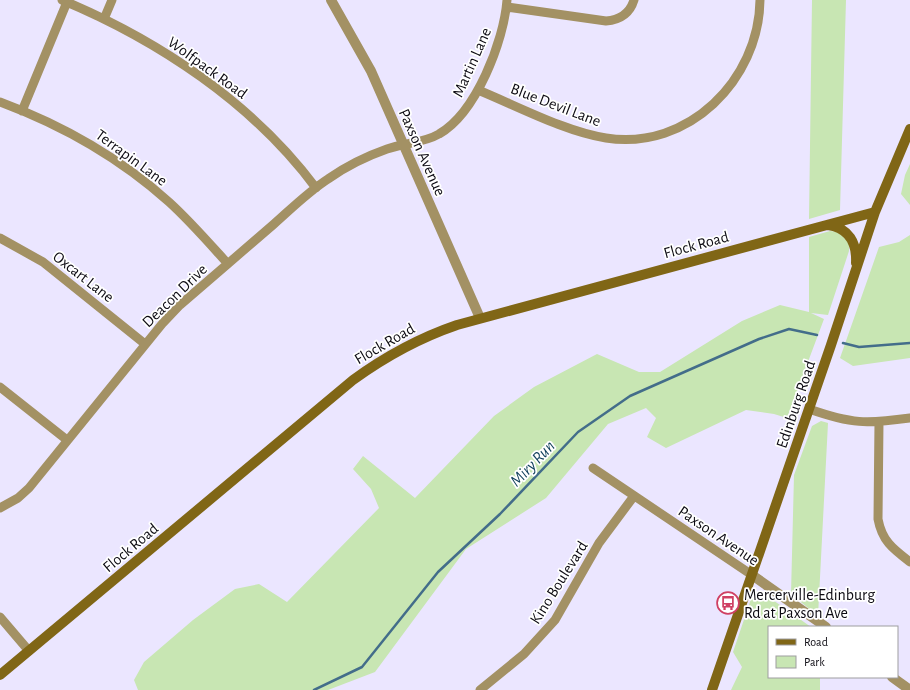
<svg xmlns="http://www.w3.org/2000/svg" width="910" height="690" font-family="'Alegreya Sans',sans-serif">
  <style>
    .green { fill: #c8e6b3 }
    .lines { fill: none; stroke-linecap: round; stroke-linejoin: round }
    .stream { stroke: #436d8a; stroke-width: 2.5 }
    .minor { stroke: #a39164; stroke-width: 9 }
    .tertiary { stroke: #a39164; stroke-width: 10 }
    .secondary { stroke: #806616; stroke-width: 10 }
    .labels { text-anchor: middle; stroke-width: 3.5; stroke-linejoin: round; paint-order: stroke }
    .street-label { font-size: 16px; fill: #0c0a12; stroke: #fff }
    .poi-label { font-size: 16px; fill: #0c0a12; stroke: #fff; text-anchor: start }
    .water-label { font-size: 17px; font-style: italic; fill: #11415c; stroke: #fff }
  </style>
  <rect width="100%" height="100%" fill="#ebe6ff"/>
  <path class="green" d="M 812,0 L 846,0 L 840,210 L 809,219 Z
    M 910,164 L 910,205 L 901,194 L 905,175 Z
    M 830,231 L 839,232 L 849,243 L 849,251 L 828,315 L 811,313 L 824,319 L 787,418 L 774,414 L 746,410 L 666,448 L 647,437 L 656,418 L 646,408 L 608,424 L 546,498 L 466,549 L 375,672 L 328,690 L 138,690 L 134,680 L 144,662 L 193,620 L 235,589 L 259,584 L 287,602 L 379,508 L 371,489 L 353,469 L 363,456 L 415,498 L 494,416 L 534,387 L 597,354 L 639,372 L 660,372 L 742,321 L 780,305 L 809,312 L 809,237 Z
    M 910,235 L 910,358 L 853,366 L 840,358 L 879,247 L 899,242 Z
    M 821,421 L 828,423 L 818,616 L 791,594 L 794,475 L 812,426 Z
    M 763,593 L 811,627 L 769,627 L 769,677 L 820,677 L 820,690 L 731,690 L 742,667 L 733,652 L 751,599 L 756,594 Z"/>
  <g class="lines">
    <path class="stream" d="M 843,343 L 859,347 L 910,343
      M 314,690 L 362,667 L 438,572 L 500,514 L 578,432 L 630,396 L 759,339 L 789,329 L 817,335"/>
    <path class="minor" d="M 62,0 C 158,40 253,103 316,188
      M 507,7 L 606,21 C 620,20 630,13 634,0
      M 104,19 L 112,0
      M 478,90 C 517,106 566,132 606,138 C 688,151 759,80 760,0
      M 0,102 C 62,125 120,158 169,202 C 190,221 209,243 228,264
      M 22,111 L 67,2
      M 0,238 L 43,262 L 145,344
      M 0,387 L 67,440
      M 809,409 C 852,424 866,424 910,418
      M 879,422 L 878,519 C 882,541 893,549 910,562
      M 593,468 L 752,575
      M 0,508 L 18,498 L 29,488 L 162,324 L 180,305 C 211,278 243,251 274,224 C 291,209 308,192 328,179 C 345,167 367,156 387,149 C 404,143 424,143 439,134 C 476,113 504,41 507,0
      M 0,617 L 29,651
      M 480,690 L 524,654 L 555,620 L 599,543 L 634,496"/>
    <path class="tertiary" d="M 331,0 L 371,71 L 480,318
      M 752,575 L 826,627
      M 892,677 L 910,690"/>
    <path class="secondary" d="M 828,225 C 849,228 857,243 856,263
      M 0,675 L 353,380 C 386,356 419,338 457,325 L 875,212
      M 712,690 L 831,345 L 875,212 L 910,129"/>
  </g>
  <defs>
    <g id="bus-ring" transform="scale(1.15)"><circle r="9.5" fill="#fff" stroke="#cf4063" stroke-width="1.5"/><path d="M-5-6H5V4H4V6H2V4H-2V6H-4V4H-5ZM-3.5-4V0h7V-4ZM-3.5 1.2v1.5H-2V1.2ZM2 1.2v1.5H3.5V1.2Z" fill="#cf4063"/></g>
  </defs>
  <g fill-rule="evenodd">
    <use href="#bus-ring" x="728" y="603"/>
  </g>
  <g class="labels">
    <g class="street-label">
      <text transform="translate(471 62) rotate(-66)" y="6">Martin Lane</text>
      <text transform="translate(208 67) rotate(36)" y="6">Wolfpack Road</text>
      <text transform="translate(556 104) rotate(21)" y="6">Blue Devil Lane</text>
      <text transform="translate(423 152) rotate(66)" y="6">Paxson Avenue</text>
      <text transform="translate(132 157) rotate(36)" y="6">Terrapin Lane</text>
      <text transform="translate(696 244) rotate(-15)" y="6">Flock Road</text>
      <text transform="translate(84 276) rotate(38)" y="6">Oxcart Lane</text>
      <text transform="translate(174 295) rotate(-44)" y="6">Deacon Drive</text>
      <text transform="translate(384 343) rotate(-30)" y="6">Flock Road</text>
      <text transform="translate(795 404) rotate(-71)" y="6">Edinburg Road</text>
      <text transform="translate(719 535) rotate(34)" y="6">Paxson Avenue</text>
      <text transform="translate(130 547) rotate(-40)" y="6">Flock Road</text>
      <text transform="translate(558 582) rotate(-58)" y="6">Kino Boulevard</text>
    </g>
    <g class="poi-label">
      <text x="744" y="600">Mercerville-Edinburg<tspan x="744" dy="18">Rd at Paxson Ave</tspan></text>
    </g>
    <g class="water-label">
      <text transform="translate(532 463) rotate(-46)" y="6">Miry Run</text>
    </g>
  </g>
  <rect x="768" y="626" width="130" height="52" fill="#ffffff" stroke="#9e9da0"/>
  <rect x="776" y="639" width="20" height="6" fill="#806616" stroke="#9e9da0"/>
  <text x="804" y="646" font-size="12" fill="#0c0a12">Road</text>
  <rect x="776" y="656" width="20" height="12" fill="#c8e6b3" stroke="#9e9da0"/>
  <text x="804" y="666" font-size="12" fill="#0c0a12">Park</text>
</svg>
